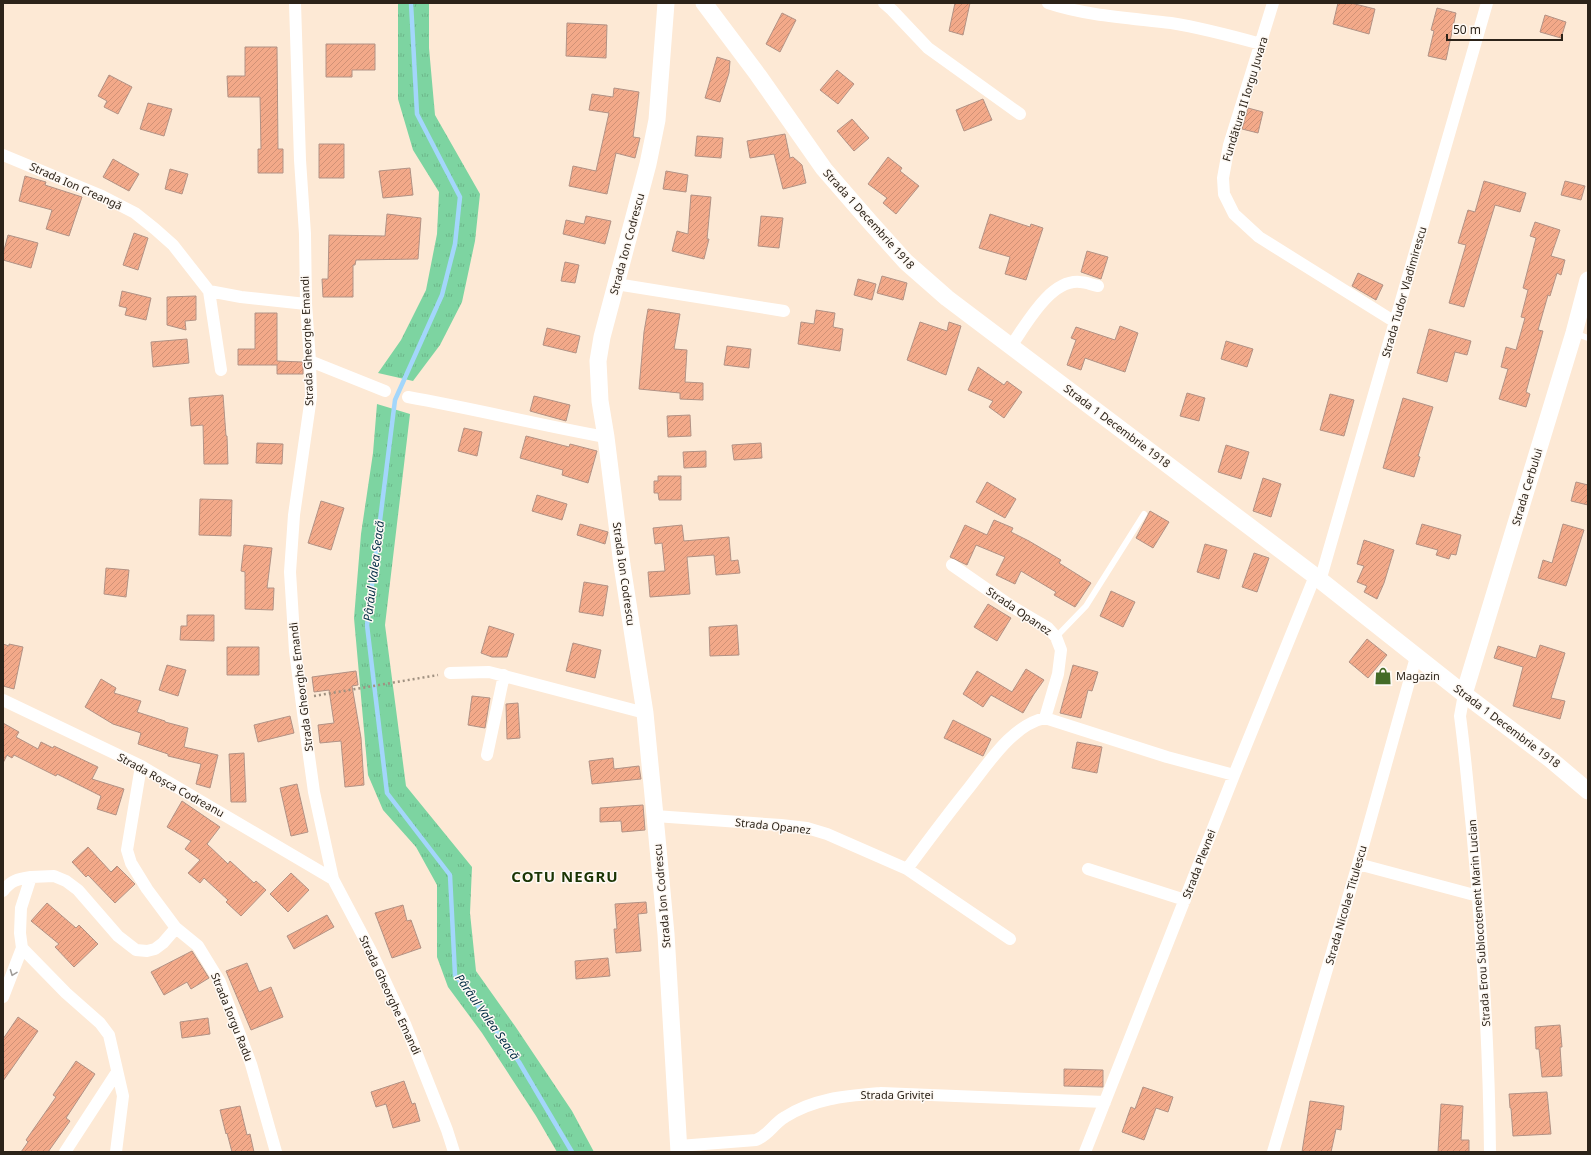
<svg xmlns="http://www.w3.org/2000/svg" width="1591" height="1155" font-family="'Noto Sans',sans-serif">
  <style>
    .grass { fill: url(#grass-tufts) }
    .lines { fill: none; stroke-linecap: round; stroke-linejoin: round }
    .stream { stroke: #a3d6fb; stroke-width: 4.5 }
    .building { fill: url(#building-hatch); stroke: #b29285 }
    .path { stroke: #a09181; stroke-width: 2.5; stroke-dasharray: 2 3; stroke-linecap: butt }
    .lane { stroke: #fff; stroke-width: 6 }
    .street { stroke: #fff; stroke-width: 12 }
    .secondary { stroke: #fff; stroke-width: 17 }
    .oneway { stroke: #a09c98 }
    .labels { text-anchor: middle; stroke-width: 3; stroke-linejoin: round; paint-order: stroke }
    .street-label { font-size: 11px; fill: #2c2319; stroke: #fef9f4 }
    .poi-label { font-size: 11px; fill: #2c2319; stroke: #fef9f4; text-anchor: start }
    .water-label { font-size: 12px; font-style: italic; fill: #022c44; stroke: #fef9f4 }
    .district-label { font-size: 15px; font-weight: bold; letter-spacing: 1px; fill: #1a3504; stroke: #fef9f4 }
  </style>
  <defs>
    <pattern id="grass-tufts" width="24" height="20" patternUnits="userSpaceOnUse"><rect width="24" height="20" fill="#7dd4a1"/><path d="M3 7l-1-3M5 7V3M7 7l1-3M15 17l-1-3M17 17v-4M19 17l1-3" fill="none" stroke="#6cb68a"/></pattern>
    <pattern id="building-hatch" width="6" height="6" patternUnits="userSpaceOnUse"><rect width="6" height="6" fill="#f3a989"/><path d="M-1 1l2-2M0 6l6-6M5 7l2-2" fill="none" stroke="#d09176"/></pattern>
  </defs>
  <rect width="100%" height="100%" fill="#fde9d5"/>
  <path class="grass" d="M 398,3 L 429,3 L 429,48 L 435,115 L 480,194 L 475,241 L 462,302 L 440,345 L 413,381 L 378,373 L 401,340 L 426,290 L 437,234 L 439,192 L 413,150 L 398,99 Z
    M 377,404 L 410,414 L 385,625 L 406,786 L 472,867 L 470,913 L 476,971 L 515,1026 L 572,1111 L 594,1152 L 557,1152 L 536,1116 L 482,1033 L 448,987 L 437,957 L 437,885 L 416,847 L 383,810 L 368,775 L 354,618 L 361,534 L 373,453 Z"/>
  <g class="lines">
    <path class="stream" d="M 411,3 L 417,114 L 460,197 L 455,244 L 442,295 L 395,400 L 367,625 L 387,793 L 450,875 L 455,975 L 519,1062 L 572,1152"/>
  </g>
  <path class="building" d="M 955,3 L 970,3 L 963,35 L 949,31 Z
    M 1338,3 L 1351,3 L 1375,9 L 1369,34 L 1333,24 Z
    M 1437,8 L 1456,13 L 1446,60 L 1428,56 L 1434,31 L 1431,30 Z
    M 782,13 L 796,20 L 780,52 L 766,44 Z
    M 1545,15 L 1566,22 L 1561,38 L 1540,32 Z
    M 567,23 L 607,25 L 606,58 L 566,56 Z
    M 326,44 L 375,44 L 375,70 L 352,70 L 352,77 L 326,77 Z
    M 245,47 L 277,47 L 278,149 L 283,149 L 283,173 L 258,173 L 258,149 L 261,149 L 260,97 L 228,97 L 227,76 L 245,76 Z
    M 717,57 L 730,61 L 729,73 L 720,102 L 705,98 Z
    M 837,70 L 854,84 L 838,104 L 820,90 Z
    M 109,75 L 132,87 L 118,114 L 104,107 L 107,101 L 98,96 Z
    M 614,88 L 639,92 L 633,137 L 640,138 L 635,158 L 616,153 L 607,194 L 569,186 L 573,166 L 596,171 L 609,113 L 589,110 L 592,94 L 613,97 Z
    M 983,99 L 992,120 L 964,131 L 956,110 Z
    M 148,103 L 172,109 L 164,136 L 140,129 Z
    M 1248,108 L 1263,112 L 1258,133 L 1242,129 Z
    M 852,119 L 869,138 L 854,151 L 837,131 Z
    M 785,134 L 790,158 L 793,157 L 802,165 L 806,183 L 783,189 L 774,154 L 750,158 L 747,141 Z
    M 697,136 L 723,138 L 721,158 L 695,156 Z
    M 319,144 L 344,144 L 344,178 L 319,178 Z
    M 888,157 L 902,168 L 900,171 L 919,186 L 896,214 L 883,203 L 887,198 L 868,184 Z
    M 113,159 L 139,174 L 129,191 L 103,177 Z
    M 410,168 L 413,195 L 383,198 L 379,171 Z
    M 170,169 L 188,174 L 182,194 L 165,189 Z
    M 666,171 L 688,175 L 686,192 L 663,189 Z
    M 25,176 L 46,182 L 45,185 L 82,197 L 69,236 L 46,229 L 52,210 L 19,201 Z
    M 1484,181 L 1526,193 L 1520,212 L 1495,205 L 1464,307 L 1449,303 L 1466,245 L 1458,243 L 1468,210 L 1475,212 Z
    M 1565,181 L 1585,186 L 1581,200 L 1561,195 Z
    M 691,195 L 711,197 L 707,239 L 709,239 L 704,259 L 672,251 L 677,231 L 688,234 Z
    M 387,214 L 421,218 L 418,259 L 356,260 L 355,265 L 353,265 L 353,297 L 323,297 L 322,279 L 328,279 L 329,235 L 385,236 Z
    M 990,214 L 1030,227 L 1031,224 L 1043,228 L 1026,280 L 1005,274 L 1010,257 L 979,248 Z
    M 586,216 L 611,221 L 605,244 L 563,234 L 566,220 L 584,224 Z
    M 761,216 L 783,218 L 779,248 L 758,246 Z
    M 1535,222 L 1560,230 L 1551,256 L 1565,260 L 1561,275 L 1557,273 L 1550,296 L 1548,295 L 1538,330 L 1543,331 L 1526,392 L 1530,394 L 1526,407 L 1499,399 L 1508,369 L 1501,367 L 1506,347 L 1516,350 L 1525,318 L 1521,317 L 1528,290 L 1523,288 L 1536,238 L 1530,236 Z
    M 134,233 L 148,238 L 138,270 L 123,265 Z
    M 8,235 L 38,243 L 31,268 L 3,260 L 3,254 Z
    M 1087,251 L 1108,257 L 1101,279 L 1081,272 Z
    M 565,262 L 579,265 L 575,283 L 561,281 Z
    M 1358,273 L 1383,285 L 1376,300 L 1352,286 Z
    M 882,276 L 907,283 L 903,300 L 877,293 Z
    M 858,279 L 876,284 L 872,300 L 854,295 Z
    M 122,291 L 151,298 L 146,320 L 125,315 L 127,308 L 119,306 Z
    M 196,296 L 196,320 L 185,321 L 186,330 L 167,325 L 167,297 Z
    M 648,309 L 680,314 L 674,349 L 687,350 L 685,382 L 703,383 L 703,400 L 680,399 L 680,393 L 639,389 L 644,332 Z
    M 816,310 L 835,313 L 833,327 L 843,329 L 840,351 L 798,344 L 801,322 L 814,324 Z
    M 255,313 L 277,313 L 277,361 L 303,362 L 303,374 L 277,374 L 277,365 L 238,365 L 238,349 L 255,349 Z
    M 920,322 L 947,331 L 949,322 L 961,326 L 946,375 L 907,360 Z
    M 1120,326 L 1138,333 L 1125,372 L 1085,358 L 1081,370 L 1067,365 L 1076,340 L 1071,338 L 1076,327 L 1115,340 Z
    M 547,328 L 580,336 L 576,353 L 543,345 Z
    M 1429,329 L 1471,341 L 1467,355 L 1455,352 L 1447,382 L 1417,373 Z
    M 187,339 L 189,363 L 153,367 L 151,342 Z
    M 1226,341 L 1253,349 L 1247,367 L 1221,359 Z
    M 727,346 L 751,349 L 749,368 L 724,365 Z
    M 978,367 L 1004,385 L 1007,381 L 1022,392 L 1004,418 L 989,407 L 993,401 L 968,390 Z
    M 1187,393 L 1205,398 L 1199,421 L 1180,416 Z
    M 1330,394 L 1354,400 L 1344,436 L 1320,430 Z
    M 223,395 L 226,436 L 227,436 L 228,464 L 204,464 L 203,425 L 191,426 L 189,398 Z
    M 534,396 L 570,405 L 566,421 L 530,411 Z
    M 1403,398 L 1433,407 L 1418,456 L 1420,457 L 1414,477 L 1383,468 Z
    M 690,415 L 691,436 L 668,437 L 667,416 Z
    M 464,428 L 482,432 L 477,456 L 458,451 Z
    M 526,436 L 569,447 L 570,444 L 597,451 L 588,483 L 562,475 L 563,470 L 520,458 Z
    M 257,443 L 283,444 L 282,464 L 256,463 Z
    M 761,443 L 762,458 L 734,460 L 732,445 Z
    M 1226,445 L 1249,452 L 1241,479 L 1218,472 Z
    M 706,451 L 706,467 L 684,468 L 683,452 Z
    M 658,476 L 681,476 L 681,500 L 659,500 L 658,493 L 654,493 L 654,481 L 658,481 Z
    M 1263,478 L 1281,484 L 1271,517 L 1253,511 Z
    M 987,482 L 1016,499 L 1005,518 L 976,502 Z
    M 1576,482 L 1588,485 L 1588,505 L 1571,501 Z
    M 537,495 L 567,504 L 562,520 L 532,511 Z
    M 200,499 L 232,500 L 231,536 L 199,535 Z
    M 321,501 L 344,508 L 331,550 L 308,543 Z
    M 1150,511 L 1169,522 L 1153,548 L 1136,538 Z
    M 994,520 L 1013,528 L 1011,532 L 1029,541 L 1061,560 L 1059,563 L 1091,583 L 1075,607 L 1054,595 L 1056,592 L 1021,571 L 1015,584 L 996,575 L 1005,557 L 976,545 L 967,565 L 950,557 L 965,525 L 987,535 Z
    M 580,524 L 608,532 L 605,544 L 577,535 Z
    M 1422,524 L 1461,535 L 1456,555 L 1451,554 L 1449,559 L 1436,555 L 1438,550 L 1416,544 Z
    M 1563,524 L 1584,530 L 1566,586 L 1538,578 L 1543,560 L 1552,563 Z
    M 682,525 L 684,541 L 729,537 L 731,561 L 738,560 L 740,573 L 716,575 L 714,555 L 687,557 L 690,594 L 650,597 L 648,572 L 665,571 L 662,543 L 655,544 L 653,528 Z
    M 1364,540 L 1394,550 L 1384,583 L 1377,599 L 1364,592 L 1367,586 L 1357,582 L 1364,566 L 1357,564 Z
    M 1205,544 L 1227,550 L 1219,579 L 1197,572 Z
    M 244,545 L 272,548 L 267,588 L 274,588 L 273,610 L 245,609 L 245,572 L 241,571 Z
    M 1254,553 L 1269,558 L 1257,592 L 1242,587 Z
    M 106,568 L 129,570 L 126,597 L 104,594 Z
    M 584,582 L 608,586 L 603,616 L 579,612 Z
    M 1111,591 L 1135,602 L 1123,627 L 1100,616 Z
    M 988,604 L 1011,618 L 997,641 L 974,627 Z
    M 187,615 L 214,615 L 214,641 L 180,640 L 181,626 L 187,626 Z
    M 737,625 L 739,655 L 710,656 L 709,627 Z
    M 489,626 L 514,634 L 507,657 L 492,657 L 481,653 Z
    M 1367,639 L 1387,655 L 1368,678 L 1349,662 Z
    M 573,643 L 601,650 L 595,678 L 566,671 Z
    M 3,644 L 9,646 L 9,644 L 23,647 L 14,689 L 3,686 Z
    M 1540,645 L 1565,653 L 1551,698 L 1565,701 L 1560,719 L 1513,706 L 1523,667 L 1494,658 L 1498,646 L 1536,658 Z
    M 227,647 L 259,647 L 259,675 L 227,675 Z
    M 167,665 L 186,670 L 178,696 L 159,690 Z
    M 1073,665 L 1098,672 L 1092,691 L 1088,690 L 1081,718 L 1060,713 Z
    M 1026,669 L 1044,680 L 1034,694 L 1023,713 L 991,695 L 983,707 L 963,694 L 977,671 L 1012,692 Z
    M 356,671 L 358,685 L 352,686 L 361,738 L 364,785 L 345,787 L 341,741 L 320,743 L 318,725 L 334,723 L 329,690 L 314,692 L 312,677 Z
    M 101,679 L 116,688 L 114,693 L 141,701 L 137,712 L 165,721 L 165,722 L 188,728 L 184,747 L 218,755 L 210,788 L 196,784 L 201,764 L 168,756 L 168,754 L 138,744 L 141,733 L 113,724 L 85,707 Z
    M 472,696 L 490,698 L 485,728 L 468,725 Z
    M 518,703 L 520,738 L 507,739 L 506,704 Z
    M 290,716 L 294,733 L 258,742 L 254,725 Z
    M 953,720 L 991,739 L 983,756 L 944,738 Z
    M 3,723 L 19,732 L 16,737 L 38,749 L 41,742 L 53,748 L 54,746 L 98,767 L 92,779 L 124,789 L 116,815 L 97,809 L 101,796 L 57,774 L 56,776 L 14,755 L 12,758 L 7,755 L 3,763 Z
    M 1077,742 L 1102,747 L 1097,773 L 1072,768 Z
    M 244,753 L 246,802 L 231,802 L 229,754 Z
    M 613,758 L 614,769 L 639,766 L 641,779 L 592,784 L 589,761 Z
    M 297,784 L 308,832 L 291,836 L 280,788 Z
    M 182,801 L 220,827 L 207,844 L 228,864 L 230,861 L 254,883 L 256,881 L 266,890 L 241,916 L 226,902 L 228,900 L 204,878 L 200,883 L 188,873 L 200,860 L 185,849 L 191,841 L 167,827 Z
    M 643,805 L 645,830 L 622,832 L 621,821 L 600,822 L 600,808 Z
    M 88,847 L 111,872 L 117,866 L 135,884 L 115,903 L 88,875 L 86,877 L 72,862 Z
    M 291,873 L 309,890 L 288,912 L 270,894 Z
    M 646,902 L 647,913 L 638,914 L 641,951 L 616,953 L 614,929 L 617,929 L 615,904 Z
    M 47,903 L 76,928 L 79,925 L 98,944 L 74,967 L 55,947 L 59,944 L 31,921 Z
    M 403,905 L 407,921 L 411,920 L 421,948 L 392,958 L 375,913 Z
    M 327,915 L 334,927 L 294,949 L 287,936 Z
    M 192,951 L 209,978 L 191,989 L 187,982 L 164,995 L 151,972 Z
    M 608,958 L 610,976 L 576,979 L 575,961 Z
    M 247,963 L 259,992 L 271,987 L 283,1017 L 251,1030 L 226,971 Z
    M 18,1017 L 38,1031 L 3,1081 L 3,1039 Z
    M 208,1018 L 210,1034 L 182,1038 L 180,1022 Z
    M 1560,1025 L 1562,1047 L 1560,1047 L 1562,1076 L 1542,1077 L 1539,1049 L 1536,1049 L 1535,1027 Z
    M 76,1061 L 95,1074 L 66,1118 L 70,1121 L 48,1152 L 21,1152 L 28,1142 L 26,1140 L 56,1097 L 53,1095 Z
    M 1064,1069 L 1103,1070 L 1103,1087 L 1064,1086 Z
    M 404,1081 L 412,1104 L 415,1103 L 420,1121 L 393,1128 L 386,1104 L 376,1107 L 371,1092 Z
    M 1143,1087 L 1173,1097 L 1168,1112 L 1156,1108 L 1144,1140 L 1122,1132 L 1131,1107 L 1135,1109 Z
    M 1547,1092 L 1551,1134 L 1513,1136 L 1511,1108 L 1510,1108 L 1509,1094 Z
    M 1310,1101 L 1344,1106 L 1341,1130 L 1336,1129 L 1331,1152 L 1302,1152 Z
    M 1441,1104 L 1463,1106 L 1461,1140 L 1469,1140 L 1469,1152 L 1438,1152 Z
    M 240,1106 L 247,1135 L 250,1134 L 254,1152 L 232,1152 L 227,1133 L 226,1134 L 220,1110 Z"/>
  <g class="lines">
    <path class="path" d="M 314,696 L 438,675"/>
    <path class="lane" d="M 1574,333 L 1588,338
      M 1056,637 L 1086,606 L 1144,514"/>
    <path class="street" d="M 295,3 L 300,160 L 305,234 L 306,304 L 310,361 L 311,397 L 294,515 L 290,572 L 295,651 L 303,713 L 314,792 L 333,879 L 371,951 L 405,1024 L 447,1130 L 454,1152
      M 884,3 L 892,10 L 928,48 L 1020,114
      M 1048,3 C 1087,16 1130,18 1171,23 C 1202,28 1232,36 1261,44
      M 1273,3 L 1229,145 L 1223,178 L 1224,194 L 1234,214 L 1259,237 L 1395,322
      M 3,155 L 102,196 L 135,213 L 155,229 L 173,245 L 209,291 L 241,297 L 306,304
      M 616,284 L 784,311
      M 209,291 L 221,370
      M 1011,346 C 1026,325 1050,279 1080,282 C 1086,282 1092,285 1098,286
      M 310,361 L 385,391
      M 408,397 C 475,409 540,425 606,437
      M 952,565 L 1011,606 L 1048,628 L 1056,637 L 1061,650 L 1058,674 L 1045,718
      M 1320,581 L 1487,3
      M 450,673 L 489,672 L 645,713
      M 1464,694 L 1460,716 C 1465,753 1468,790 1472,828 C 1482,936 1489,1043 1490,1152
      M 3,700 L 141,766 L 333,879
      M 487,755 L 504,675
      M 141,766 L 127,850 L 131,863 L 147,889 L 176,928 L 198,946 L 220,982 L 251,1064 L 276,1152
      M 655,816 L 781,825 L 807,828 L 827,834 L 907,869 L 1010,939
      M 1358,864 L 1478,896
      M 907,869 C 927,842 947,815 968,789 C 988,764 1012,725 1045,718 L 1167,757 L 1234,775
      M 1088,869 L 1185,900
      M 3,891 C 11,880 18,879 31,877
      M 3,997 L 22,948
      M 679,1146 L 756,1140 C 770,1134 773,1124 785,1117 C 815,1098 846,1096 881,1093 L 1105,1102
      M 65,1152 L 117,1072
      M 116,1152 L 123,1096 L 109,1035 L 100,1023 L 66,993 L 22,948 L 20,933 L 21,908 L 31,877 L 54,876 L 66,881 L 78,890 L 118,936 L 136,950 L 147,951 L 155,949 L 163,943 L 176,928
      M 1085,1152 L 1234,775 L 1315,576
      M 1273,1152 L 1358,864 L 1416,657"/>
    <path class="secondary" d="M 666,3 L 657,120 L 648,164 L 602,337 L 598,361 L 600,401 L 606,437 L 622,565 L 645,713 L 655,816 L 666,934 L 679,1152
      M 704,3 L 758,75 L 824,169 L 870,222 L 906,262 L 947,298 L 1315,576 L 1464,694 L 1550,759 L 1588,791
      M 1464,694 L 1574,333 L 1588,280"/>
  </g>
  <defs><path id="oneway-chevron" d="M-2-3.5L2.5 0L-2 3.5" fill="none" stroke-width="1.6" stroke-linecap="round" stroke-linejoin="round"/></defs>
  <use class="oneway" href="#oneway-chevron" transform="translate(13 973) rotate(111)"/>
  <defs>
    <g id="shop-bare" transform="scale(1.38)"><path d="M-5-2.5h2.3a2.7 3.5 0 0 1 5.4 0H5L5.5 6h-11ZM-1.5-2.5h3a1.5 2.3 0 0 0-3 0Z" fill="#436b27" stroke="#fef9f4" stroke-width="2.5" paint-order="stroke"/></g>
  </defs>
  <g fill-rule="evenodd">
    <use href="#shop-bare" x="1383" y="676"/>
  </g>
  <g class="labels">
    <g class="street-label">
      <text transform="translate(1245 99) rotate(-73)" y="4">Fundătura II Iorgu Juvara</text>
      <text transform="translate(76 186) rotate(24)" y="4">Strada Ion Creangă</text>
      <text transform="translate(869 219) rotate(48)" y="4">Strada 1 Decembrie 1918</text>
      <text transform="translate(627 244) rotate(-75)" y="4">Strada Ion Codrescu</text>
      <text transform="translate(1404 292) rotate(-74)" y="4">Strada Tudor Vladimirescu</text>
      <text transform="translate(307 341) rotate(-92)" y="4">Strada Gheorghe Emandi</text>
      <text transform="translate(1117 426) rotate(37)" y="4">Strada 1 Decembrie 1918</text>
      <text transform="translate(1527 487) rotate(-73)" y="4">Strada Cerbului</text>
      <text transform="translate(624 574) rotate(82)" y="4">Strada Ion Codrescu</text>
      <text transform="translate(1019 611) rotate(34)" y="4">Strada Opanez</text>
      <text transform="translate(301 687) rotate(-97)" y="4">Strada Gheorghe Emandi</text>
      <text transform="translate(1507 726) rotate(37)" y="4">Strada 1 Decembrie 1918</text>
      <text transform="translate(171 785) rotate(29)" y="4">Strada Roșca Codreanu</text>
      <text transform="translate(773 826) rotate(6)" y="4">Strada Opanez</text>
      <text transform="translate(1199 864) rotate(-69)" y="4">Strada Plevnei</text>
      <text transform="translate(662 896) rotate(-95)" y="4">Strada Ion Codrescu</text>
      <text transform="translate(1346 905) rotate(-74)" y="4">Strada Nicolae Titulescu</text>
      <text transform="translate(1479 923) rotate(-94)" y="4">Strada Erou Sublocotenent Marin Lucian</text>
      <text transform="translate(390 995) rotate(65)" y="4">Strada Gheorghe Emandi</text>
      <text transform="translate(232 1017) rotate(68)" y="4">Strada Iorgu Radu</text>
      <text x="897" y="1099">Strada Griviței</text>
    </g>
    <g class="poi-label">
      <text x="1396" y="680">Magazin</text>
    </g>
    <g class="water-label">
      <text transform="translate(374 571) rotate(-83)" y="4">Pârâul Valea Seacă</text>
      <text transform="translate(487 1017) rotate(55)" y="4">Pârâul Valea Seacă</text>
    </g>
    <g class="district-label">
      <text x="565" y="882">COTU NEGRU</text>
    </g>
  </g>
  <rect width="1591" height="1155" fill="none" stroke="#2c2319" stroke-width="8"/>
  <path d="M1447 34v6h115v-6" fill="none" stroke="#2c2319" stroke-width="2"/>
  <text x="1453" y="34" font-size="12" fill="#2c2319" stroke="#fef9f4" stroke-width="3" paint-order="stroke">50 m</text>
</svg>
